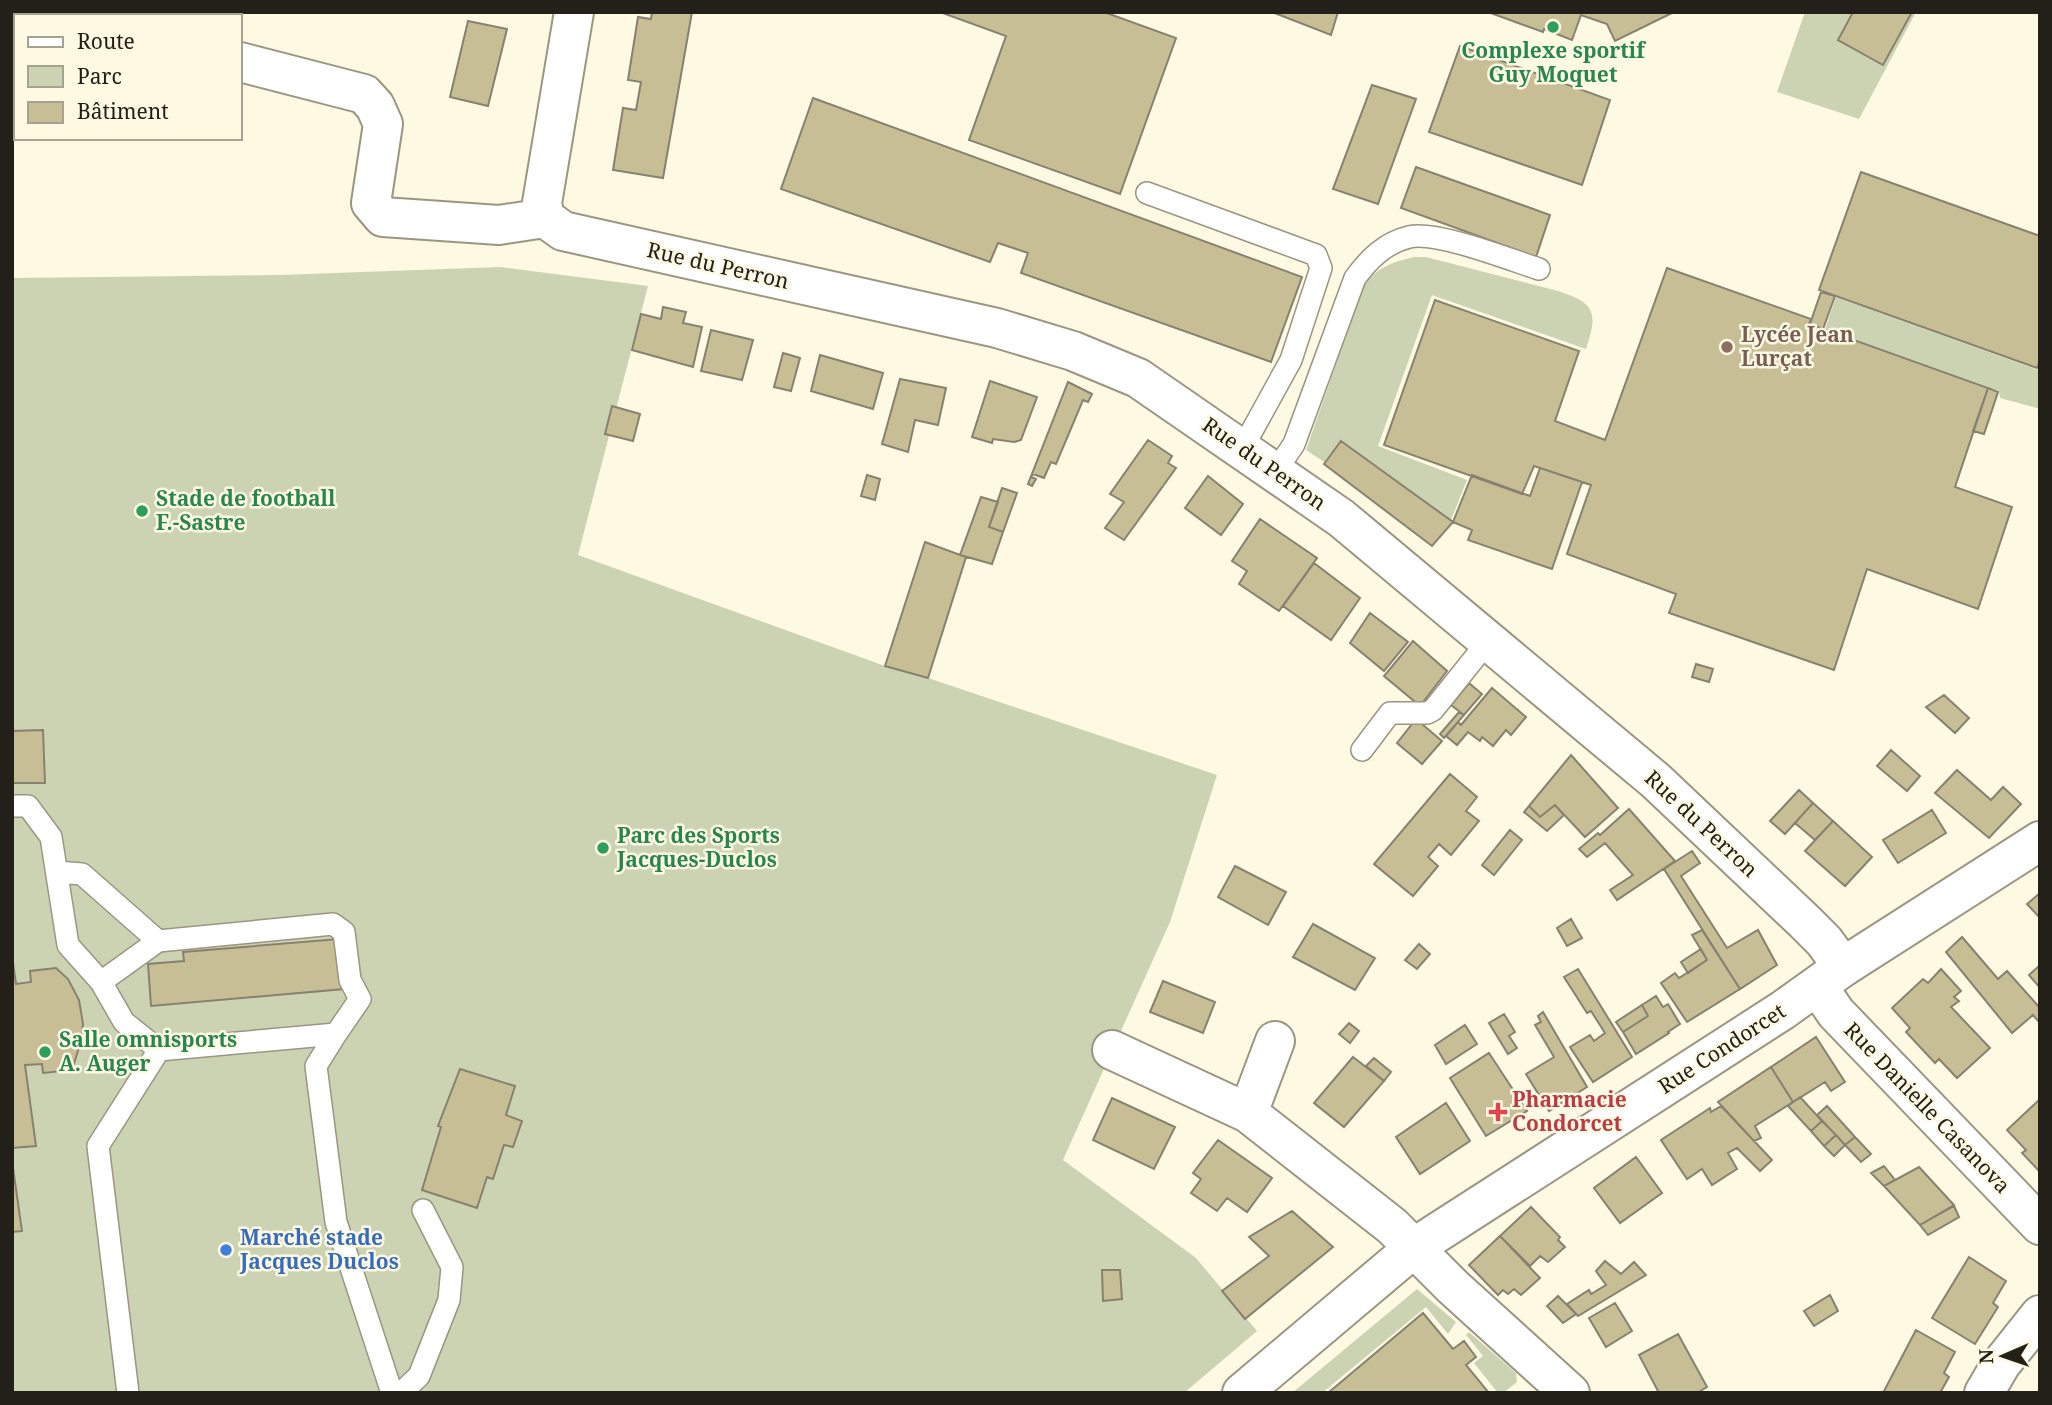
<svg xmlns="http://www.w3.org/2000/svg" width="2052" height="1405" font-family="'Noto Serif',serif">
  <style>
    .green { fill: #ccd3b3 }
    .building { fill: #c8be96; stroke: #87826f; stroke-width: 2 }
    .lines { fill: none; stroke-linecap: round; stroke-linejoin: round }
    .lane-casing { stroke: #9b9582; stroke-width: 24 }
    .street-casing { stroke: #9b9582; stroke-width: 42 }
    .secondary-casing { stroke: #9b9582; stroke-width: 42 }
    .lane { stroke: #fff; stroke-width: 21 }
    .street { stroke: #fff; stroke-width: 38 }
    .secondary { stroke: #fff; stroke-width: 38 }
    .leisure-dot { fill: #2e9e5b; stroke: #fef9e3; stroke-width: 2.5 }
    .education-dot { fill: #8d6e63; stroke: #fef9e3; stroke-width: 2.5 }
    .health-dot { fill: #e0444e; stroke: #fef9e3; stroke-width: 2.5 }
    .shop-dot { fill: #3f7fe0; stroke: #fef9e3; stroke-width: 2.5 }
    .labels { text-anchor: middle; stroke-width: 5; stroke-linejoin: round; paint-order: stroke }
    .leisure-label { font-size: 21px; font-weight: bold; fill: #27864d; stroke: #fef9e3; text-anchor: start }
    .street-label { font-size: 21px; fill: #222019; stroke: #fef9e3 }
    .education-label { font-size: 21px; font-weight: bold; fill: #785e54; stroke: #fef9e3; text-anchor: start }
    .health-label { font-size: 21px; font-weight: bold; fill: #be3a42; stroke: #fef9e3; text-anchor: start }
    .shop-label { font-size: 21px; font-weight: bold; fill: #366cbe; stroke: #fef9e3; text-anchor: start }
  </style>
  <rect width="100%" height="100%" fill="#fef9e3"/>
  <path class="green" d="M 1805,12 L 1916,12 L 1859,119 L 1777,92 Z
    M 1415,257 L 1426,257 L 1558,291 C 1596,303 1598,313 1586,349 L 1432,295 L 1378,446 L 1467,480 L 1451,520 L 1341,440 L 1324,462 L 1306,450 L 1363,287 C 1375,268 1394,261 1415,257 Z
    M 500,267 L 648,286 L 578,555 L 885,666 L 928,678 L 1217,775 L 1170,922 L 1063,1160 L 1196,1258 L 1257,1331 L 1184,1393 L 12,1393 L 12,278 L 280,275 Z
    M 1836,297 L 2038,370 L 2040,367 L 2040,409 L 2000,398 L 1999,391 L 1825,329 Z
    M 1417,1289 L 1456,1322 L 1448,1334 L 1426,1307 L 1322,1393 L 1292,1393 Z
    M 1469,1332 L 1516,1373 L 1517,1382 L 1503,1393 L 1498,1393 L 1474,1363 L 1483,1356 L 1466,1335 Z"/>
  <path class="building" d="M 652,12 L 692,12 L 663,178 L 613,170 L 623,108 L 636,110 L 641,82 L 628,80 L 638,17 L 651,19 Z
    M 940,12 L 1104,12 L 1176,38 L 1120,194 L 969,140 L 1006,36 Z
    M 1272,12 L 1338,12 L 1331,35 Z
    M 1488,12 L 1674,12 L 1615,41 L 1607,24 L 1581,15 L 1572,40 L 1544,29 L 1543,32 Z
    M 1853,12 L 1912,12 L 1883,65 L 1838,40 Z
    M 468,21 L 507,29 L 488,106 L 450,97 Z
    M 1460,46 L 1610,100 L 1582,185 L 1429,132 Z
    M 1372,85 L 1416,99 L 1378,204 L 1333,189 Z
    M 813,98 L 1302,277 L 1271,362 L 1021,273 L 1028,253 L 998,243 L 990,262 L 781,189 Z
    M 1416,167 L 1550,215 L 1536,257 L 1401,208 Z
    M 1861,172 L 2040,236 L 2040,360 L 2037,368 L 1819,290 Z
    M 1667,268 L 1811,319 L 1809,324 L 1988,388 L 1955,487 L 2012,507 L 1978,609 L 1867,569 L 1834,670 L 1669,613 L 1676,594 L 1567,554 L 1591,485 L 1534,466 L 1522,494 L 1384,445 L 1435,300 L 1579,351 L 1555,421 L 1605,440 Z
    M 1821,292 L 1835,296 L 1823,329 L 1810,324 Z
    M 663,307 L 686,312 L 683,323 L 702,327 L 693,367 L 632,350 L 641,314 L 661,319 Z
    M 711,330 L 753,340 L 742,380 L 701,371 Z
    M 783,353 L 800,358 L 791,391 L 774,387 Z
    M 820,355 L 883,373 L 873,409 L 811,391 Z
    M 900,379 L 946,388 L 938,425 L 915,420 L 908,452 L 882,444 Z
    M 990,381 L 1037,397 L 1021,440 L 1014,442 L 993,439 L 992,443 L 972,437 Z
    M 1068,382 L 1092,394 L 1088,402 L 1083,400 L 1056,464 L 1051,462 L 1044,478 L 1033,474 L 1031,477 L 1036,479 L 1032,486 L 1028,484 Z
    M 1988,388 L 1998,392 L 1984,434 L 1973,431 Z
    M 612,406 L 640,414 L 633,441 L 605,434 Z
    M 1148,440 L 1172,456 L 1168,463 L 1176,468 L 1124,540 L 1105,528 L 1124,502 L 1110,494 Z
    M 1341,441 L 1453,522 L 1432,546 L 1324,464 Z
    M 1540,468 L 1582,482 L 1552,569 L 1468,540 L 1472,530 L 1453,522 L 1472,475 L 1530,496 Z
    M 867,475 L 880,479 L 875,500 L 861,496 Z
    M 1208,476 L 1243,504 L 1221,535 L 1185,508 Z
    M 1002,488 L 1017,493 L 1003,532 L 989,527 Z
    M 981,497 L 998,502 L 989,527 L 1003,532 L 992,564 L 960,555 Z
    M 1260,519 L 1317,558 L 1279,611 L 1239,584 L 1247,571 L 1232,561 Z
    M 925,542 L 966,557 L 928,678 L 885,666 Z
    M 1314,563 L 1360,598 L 1331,640 L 1283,606 Z
    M 1370,613 L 1408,642 L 1384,671 L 1350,643 Z
    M 1413,641 L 1447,671 L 1420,706 L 1384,676 Z
    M 1696,664 L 1713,669 L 1709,682 L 1692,677 Z
    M 1469,683 L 1482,694 L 1464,715 L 1451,705 Z
    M 1492,688 L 1526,717 L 1511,735 L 1506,730 L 1493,746 L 1482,737 L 1480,741 L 1468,732 L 1457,745 L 1446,736 L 1458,722 L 1461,725 Z
    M 1944,695 L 1969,718 L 1955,733 L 1926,707 Z
    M 1459,712 L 1464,715 L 1444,738 L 1440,734 Z
    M 1416,719 L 1442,741 L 1422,764 L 1397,743 Z
    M 43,730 L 45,783 L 12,783 L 12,731 Z
    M 1891,750 L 1920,776 L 1907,791 L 1877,766 Z
    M 1571,755 L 1618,808 L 1585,837 L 1555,805 L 1540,817 L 1529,806 Z
    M 1957,770 L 1991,800 L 2003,787 L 2021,804 L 1989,838 L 1935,793 Z
    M 1450,774 L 1477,797 L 1466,811 L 1479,821 L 1451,855 L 1439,844 L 1428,857 L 1438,866 L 1413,896 L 1374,864 Z
    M 1799,790 L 1813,803 L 1785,834 L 1770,821 Z
    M 1813,803 L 1833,821 L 1815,840 L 1795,823 Z
    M 1555,805 L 1564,815 L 1547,831 L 1524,812 L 1529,806 L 1540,817 Z
    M 1629,809 L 1675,861 L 1617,900 L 1610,890 L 1633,875 L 1605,843 L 1587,857 L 1579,849 L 1598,833 L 1600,835 Z
    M 1932,810 L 1946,833 L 1898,863 L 1883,840 Z
    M 1833,821 L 1872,857 L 1845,886 L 1805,851 Z
    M 1510,830 L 1522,840 L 1494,875 L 1482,865 Z
    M 1692,851 L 1700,863 L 1681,876 L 1727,948 L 1758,930 L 1777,965 L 1740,989 L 1664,869 Z
    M 1235,866 L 1286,892 L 1268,925 L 1218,897 Z
    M 2040,893 L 2040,918 L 2027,904 Z
    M 1571,919 L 1582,938 L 1567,946 L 1557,928 Z
    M 1313,924 L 1375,958 L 1355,990 L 1293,957 Z
    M 1702,930 L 1740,989 L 1687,1022 L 1661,983 L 1675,973 L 1679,978 L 1707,960 L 1692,935 Z
    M 1962,937 L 1998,979 L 2007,971 L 2040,1008 L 2040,1023 L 2033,1015 L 2012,1033 L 1946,952 Z
    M 339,939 L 344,989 L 151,1006 L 148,964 L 184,961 L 183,952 Z
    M 1419,944 L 1430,954 L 1417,969 L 1405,960 Z
    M 1701,949 L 1707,960 L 1688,973 L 1681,962 Z
    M 12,956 L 16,984 L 31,982 L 30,971 L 56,968 L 68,979 L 79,1000 L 83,1024 L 81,1041 L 72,1070 L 43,1073 L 42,1064 L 25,1065 L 36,1146 L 12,1148 Z
    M 2040,965 L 2040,988 L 2029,975 Z
    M 1578,969 L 1632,1057 L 1593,1082 L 1570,1047 L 1590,1035 L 1594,1041 L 1605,1033 L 1591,1011 L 1587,1013 L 1564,977 Z
    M 1941,969 L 1961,991 L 1954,997 L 1959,1001 L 1951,1007 L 1990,1048 L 1957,1078 L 1939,1059 L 1935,1063 L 1906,1032 L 1910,1028 L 1892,1008 L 1923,979 L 1928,983 Z
    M 1163,981 L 1215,1002 L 1203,1033 L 1150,1012 Z
    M 1656,996 L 1663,1007 L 1668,1004 L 1680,1024 L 1668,1032 L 1669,1033 L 1636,1054 L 1623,1032 L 1648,1016 L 1642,1005 Z
    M 1642,1005 L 1648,1016 L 1623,1032 L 1616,1022 Z
    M 1543,1012 L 1587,1087 L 1549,1111 L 1526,1074 L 1554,1057 L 1535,1025 L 1541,1022 L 1538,1016 Z
    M 1504,1014 L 1515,1032 L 1509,1036 L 1517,1048 L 1508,1054 L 1489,1023 Z
    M 1349,1023 L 1359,1031 L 1350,1043 L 1339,1034 Z
    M 1465,1025 L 1477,1044 L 1446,1064 L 1435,1045 Z
    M 1816,1037 L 1845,1082 L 1831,1091 L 1825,1082 L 1793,1102 L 1771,1067 Z
    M 1489,1053 L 1527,1111 L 1486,1136 L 1450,1078 Z
    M 1353,1057 L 1384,1081 L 1344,1127 L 1314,1103 Z
    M 1374,1058 L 1391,1072 L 1384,1081 L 1366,1066 Z
    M 1771,1067 L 1793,1102 L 1755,1126 L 1761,1138 L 1754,1141 L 1718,1102 Z
    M 460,1069 L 515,1086 L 506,1115 L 522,1121 L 513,1147 L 504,1145 L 493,1179 L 487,1177 L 477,1208 L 422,1190 L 441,1127 L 438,1126 Z
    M 1800,1097 L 1822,1121 L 1811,1131 L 1788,1106 Z
    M 1112,1098 L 1175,1127 L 1154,1169 L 1093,1140 Z
    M 2039,1100 L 2040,1100 L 2040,1172 L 2022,1153 L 2026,1150 L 2007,1130 Z
    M 1446,1103 L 1470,1141 L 1420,1174 L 1396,1137 Z
    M 1721,1106 L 1772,1160 L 1760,1171 L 1737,1148 L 1728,1153 L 1737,1169 L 1712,1185 L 1702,1169 L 1687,1179 L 1661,1140 L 1710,1108 L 1711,1112 Z
    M 1827,1106 L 1855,1137 L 1845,1145 L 1817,1115 Z
    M 1822,1121 L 1836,1135 L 1824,1146 L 1811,1131 Z
    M 1836,1135 L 1845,1145 L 1834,1156 L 1824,1146 Z
    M 1855,1137 L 1871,1154 L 1861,1162 L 1845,1145 Z
    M 1218,1140 L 1272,1178 L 1247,1212 L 1227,1198 L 1217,1211 L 1191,1193 L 1201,1179 L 1193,1173 Z
    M 1636,1157 L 1662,1193 L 1620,1223 L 1594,1188 Z
    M 12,1161 L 22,1231 L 12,1232 Z
    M 1884,1166 L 1895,1180 L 1884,1186 L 1871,1173 Z
    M 1919,1167 L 1954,1205 L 1920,1225 L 1884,1186 Z
    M 1954,1206 L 1959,1217 L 1928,1235 L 1920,1225 Z
    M 1531,1207 L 1560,1237 L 1558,1240 L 1565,1247 L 1548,1262 L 1540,1256 L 1530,1266 L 1500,1236 Z
    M 1292,1211 L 1333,1247 L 1245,1319 L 1222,1291 L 1269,1256 L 1249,1237 Z
    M 1500,1236 L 1540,1278 L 1521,1295 L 1514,1289 L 1508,1294 L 1503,1290 L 1498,1295 L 1469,1265 Z
    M 1969,1257 L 2006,1281 L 1993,1303 L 1998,1307 L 1975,1344 L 1932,1318 Z
    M 1605,1261 L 1621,1274 L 1634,1262 L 1646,1275 L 1578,1316 L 1567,1304 L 1589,1290 L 1591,1294 L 1606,1285 L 1596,1271 Z
    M 1102,1270 L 1120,1270 L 1122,1299 L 1103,1301 Z
    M 1830,1295 L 1838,1311 L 1814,1326 L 1804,1311 Z
    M 1558,1296 L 1576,1314 L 1563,1323 L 1547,1306 Z
    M 1615,1303 L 1632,1331 L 1606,1347 L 1589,1318 Z
    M 1423,1313 L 1453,1349 L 1464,1341 L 1476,1357 L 1466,1365 L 1489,1393 L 1328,1393 Z
    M 1916,1330 L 1955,1352 L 1944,1373 L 1949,1377 L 1940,1393 L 1883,1393 Z
    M 1678,1334 L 1707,1387 L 1697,1393 L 1659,1393 L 1639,1355 Z"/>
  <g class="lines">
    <g class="lane-casing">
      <path id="lane" d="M 1147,193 L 1316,255 L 1321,268 L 1291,360 L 1242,449
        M 1275,472 L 1294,444 L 1355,278 C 1369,259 1385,243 1409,237 C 1435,230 1511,260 1539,269
        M 1362,750 L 1390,713 L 1427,713 L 1433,710 L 1489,640
        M 12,806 L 28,806 L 51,837 L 68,945 L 101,982 L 124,1022 L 159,1050
        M 57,872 L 82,874 L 158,941 L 101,982
        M 336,1034 L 316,1066 L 336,1222 L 392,1393
        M 128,1393 L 98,1146 L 159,1050 L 336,1034 L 360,999 L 350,980 L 344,932 L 333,924 L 158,941
        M 401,1393 L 419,1376 L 449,1300 L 452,1267 L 423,1210"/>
    </g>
    <g class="street-casing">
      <path id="street" d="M 48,12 L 62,16
        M 240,62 L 364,94 L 375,106 L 383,124 L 371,203 L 383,217 L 499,225 L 545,218
        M 545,218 L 563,231 L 997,328 L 1073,351 L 1138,378 L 1341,518 L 1656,781 L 1805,922 L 1824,941 L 1843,967
        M 545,218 L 542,203 L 574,12
        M 1818,987 L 1836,1013 L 2040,1225
        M 1112,1050 L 1248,1113 L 1392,1226 L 1453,1287 L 1570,1393
        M 1248,1113 L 1275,1041
        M 1984,1393 L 2001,1364 L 2040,1315"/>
    </g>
    <g class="secondary-casing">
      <path id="secondary" d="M 1242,1393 L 1415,1247 L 1783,1010 L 1843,967 L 2040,841"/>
    </g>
    <use href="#lane" class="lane"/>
    <use href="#street" class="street"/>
    <use href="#secondary" class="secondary"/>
  </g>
  <g class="leisure-dot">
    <circle cx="1553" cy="27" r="7"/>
    <circle cx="142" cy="511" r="7"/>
    <circle cx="603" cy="848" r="7"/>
    <circle cx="45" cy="1052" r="7"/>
  </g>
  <circle class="education-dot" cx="1727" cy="347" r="7"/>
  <path class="health-dot" d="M1494.5 1101.5h7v7h7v7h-7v7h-7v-7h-7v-7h7z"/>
  <circle class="shop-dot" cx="226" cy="1250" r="7"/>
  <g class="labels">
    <g class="leisure-label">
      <text x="1553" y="58" text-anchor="middle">Complexe sportif<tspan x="1553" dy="24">Guy Moquet</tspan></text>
      <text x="156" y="506">Stade de football<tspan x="156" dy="24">F.-Sastre</tspan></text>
      <text x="617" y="843">Parc des Sports<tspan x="617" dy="24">Jacques-Duclos</tspan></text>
      <text x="59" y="1047">Salle omnisports<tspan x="59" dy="24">A. Auger</tspan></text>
    </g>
    <g class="street-label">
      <text transform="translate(718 266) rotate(13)" y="7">Rue du Perron</text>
      <text transform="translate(1264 464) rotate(35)" y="7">Rue du Perron</text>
      <text transform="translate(1701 824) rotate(43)" y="7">Rue du Perron</text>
      <text transform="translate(1722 1049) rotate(-33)" y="7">Rue Condorcet</text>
      <text transform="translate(1927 1108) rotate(46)" y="7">Rue Danielle Casanova</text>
    </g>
    <g class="education-label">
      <text x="1741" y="342">Lycée Jean<tspan x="1741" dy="24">Lurçat</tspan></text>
    </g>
    <g class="health-label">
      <text x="1512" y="1107">Pharmacie<tspan x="1512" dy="24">Condorcet</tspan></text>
    </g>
    <g class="shop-label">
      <text x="240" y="1245">Marché stade<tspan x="240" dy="24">Jacques Duclos</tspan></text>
    </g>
  </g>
  <rect width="2052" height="1405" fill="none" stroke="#222019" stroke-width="28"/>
  <rect x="14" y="14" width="228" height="126" fill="#fef9e3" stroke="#a6a292" stroke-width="2"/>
  <rect x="28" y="37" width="35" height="10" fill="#ffffff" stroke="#a6a292" stroke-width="2"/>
  <text x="77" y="49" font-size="21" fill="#222019">Route</text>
  <rect x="28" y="66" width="35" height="21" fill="#ccd3b3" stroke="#a6a292" stroke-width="2"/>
  <text x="77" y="84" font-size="21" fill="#222019">Parc</text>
  <rect x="28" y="102" width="35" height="21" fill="#c8be96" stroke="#a6a292" stroke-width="2"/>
  <text x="77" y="119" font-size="21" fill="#222019">Bâtiment</text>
  <g transform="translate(2003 1356) rotate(268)" stroke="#fef9e3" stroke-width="5" paint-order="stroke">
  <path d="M0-5L12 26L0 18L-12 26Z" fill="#222019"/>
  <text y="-10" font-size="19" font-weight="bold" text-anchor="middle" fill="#222019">N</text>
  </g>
</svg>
